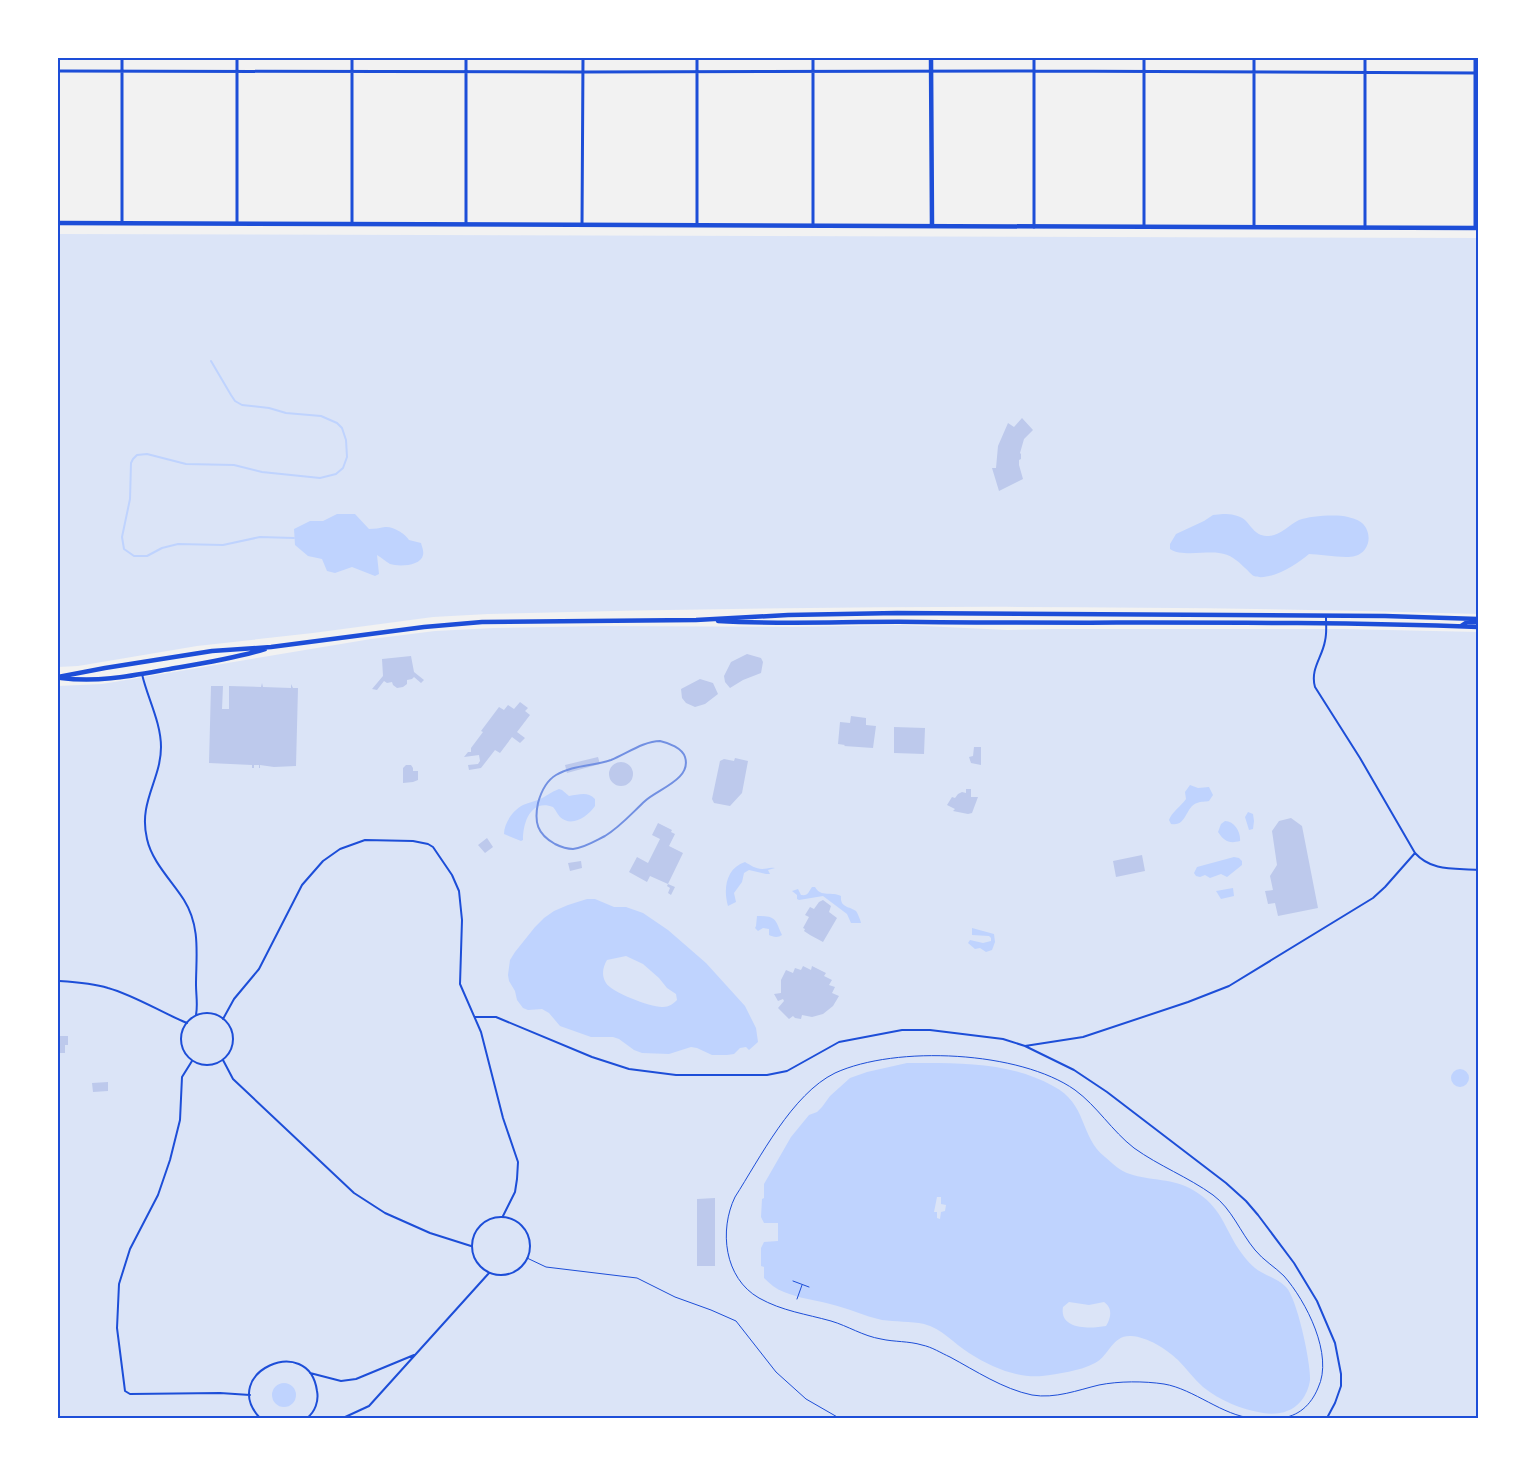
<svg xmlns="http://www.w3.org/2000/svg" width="1536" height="1476" font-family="Montserrat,sans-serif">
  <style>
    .green { fill: #dbe4f7 }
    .water { fill: #bfd3fe; fill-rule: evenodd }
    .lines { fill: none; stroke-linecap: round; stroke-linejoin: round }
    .stream { stroke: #bfd3fe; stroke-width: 2 }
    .building { fill: #bdc9ec }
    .path { stroke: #1d4ed8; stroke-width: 1 }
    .service { stroke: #1d4ed8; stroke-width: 2 }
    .minor { stroke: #1d4ed8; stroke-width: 3 }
    .tertiary { stroke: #1d4ed8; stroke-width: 4.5 }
    .secondary { stroke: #1d4ed8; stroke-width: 4.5 }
    .rail { stroke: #7290e2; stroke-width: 2 }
    .neatline { fill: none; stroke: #1d4ed8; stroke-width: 2 }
  </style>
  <rect width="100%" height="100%" fill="#f2f2f2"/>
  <path class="green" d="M 58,234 L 1478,238 L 1478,614 C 1148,604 818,605 488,614 L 433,617 L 313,633 L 197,646 L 78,666 L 58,667 Z
    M 902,625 L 1008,630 L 1053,629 L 1344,629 L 1478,632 L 1478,1418 L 58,1418 L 58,686 L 102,684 L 371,639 L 435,631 L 494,628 L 602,626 L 792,627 Z"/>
  <path class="water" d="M 337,514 L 355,514 L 369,529 C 375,529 379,528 385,527 C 393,526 406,534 409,540 L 421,543 C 422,547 424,551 423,555 C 421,566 399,567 390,564 C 385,561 382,558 377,555 L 379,574 L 375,576 L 352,567 L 335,573 L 327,571 L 322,559 L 308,556 L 295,545 L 294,529 L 310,521 L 323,521 Z
    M 1223,514 C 1231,514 1239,515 1245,520 C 1253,528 1255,536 1269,536 C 1281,535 1289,525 1299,520 C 1310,516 1336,514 1348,517 C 1352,518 1359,520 1362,523 C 1373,533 1370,552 1355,556 C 1345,559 1320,554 1309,554 C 1298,564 1269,582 1254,576 C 1251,575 1248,570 1245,568 C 1238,561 1230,554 1219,553 C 1205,551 1182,557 1170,549 L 1170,544 L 1176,534 L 1204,521 L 1213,515 Z
    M 1190,785 L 1198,788 L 1209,787 L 1213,795 L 1209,801 C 1206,802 1201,801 1197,803 C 1185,807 1187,827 1171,824 L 1169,820 C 1171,813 1181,806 1186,799 L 1185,792 Z
    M 559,789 L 562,790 L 569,796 C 579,795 587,791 595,799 L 595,806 C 588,816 572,828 560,817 C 557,814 556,810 553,807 C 531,799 523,822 523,840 L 521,841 L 504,834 C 504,823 513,810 523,805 C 527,803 533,802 538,800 C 545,797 551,792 559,789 Z
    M 1248,812 L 1253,814 L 1254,821 L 1253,829 L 1249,830 L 1245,817 Z
    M 1225,821 C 1235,821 1241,833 1240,841 C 1229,844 1224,841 1218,832 L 1221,824 Z
    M 1234,857 L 1239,858 L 1242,861 L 1242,865 L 1227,877 L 1221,874 L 1210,878 L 1205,875 L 1200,877 L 1196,876 L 1194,873 L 1197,867 Z
    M 745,862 C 750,865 756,869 762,869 C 767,869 769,867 775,868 L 768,870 L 770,874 L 766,874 L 749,870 L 744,873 L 742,882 L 734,893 L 736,902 L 728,906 C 723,889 726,868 745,862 Z
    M 812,887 L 815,887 C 821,898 832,891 841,896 C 840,908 849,906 856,911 C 858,914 860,919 861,923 L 851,923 L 847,914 L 823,896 L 799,900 L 797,899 L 797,895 L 792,891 L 798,889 L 801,895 C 809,896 808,892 812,887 Z
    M 1233,888 L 1234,896 L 1221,899 L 1216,891 Z
    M 587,899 L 595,899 L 614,907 L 626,907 L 643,913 L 668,930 L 706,963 L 745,1006 L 756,1028 L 758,1042 L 749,1050 L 746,1047 L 740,1048 L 734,1054 L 727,1055 L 712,1055 L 697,1048 L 691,1047 L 669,1054 L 642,1053 L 634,1050 L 619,1039 L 613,1037 L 591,1037 L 560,1026 L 549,1013 L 542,1009 L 528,1010 L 523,1008 L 517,1000 L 515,991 L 509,981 L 508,975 L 510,960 L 515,952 L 535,927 L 544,918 L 554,911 L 568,905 ZM 626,956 L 643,964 L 659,978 L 667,988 L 676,994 L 677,1000 C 673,1004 669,1007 663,1007 C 652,1008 611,992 606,983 C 601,975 603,967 607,960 Z
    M 757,916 C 777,916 775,920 782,935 C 778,938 773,937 769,935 L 769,929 L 763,928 L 758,931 L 755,928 L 756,926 Z
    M 972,928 L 994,934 L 995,942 L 992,950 L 986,952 L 980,948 L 975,949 L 968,943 L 970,940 L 983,943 L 991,941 L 991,938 L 989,936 L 972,935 Z
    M 907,1063 C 956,1063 1008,1061 1053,1086 C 1088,1104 1079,1136 1105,1157 C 1112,1163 1120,1171 1130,1174 C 1150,1181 1174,1178 1193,1190 C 1222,1207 1223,1226 1240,1251 C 1245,1258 1253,1268 1261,1272 C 1270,1277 1279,1280 1286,1287 C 1297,1298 1311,1363 1310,1380 C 1309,1387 1306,1395 1301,1401 C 1291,1413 1277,1415 1263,1413 C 1240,1409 1221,1401 1203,1387 C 1194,1379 1187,1369 1178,1360 C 1166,1349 1148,1337 1131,1336 C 1112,1335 1110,1355 1095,1363 C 1080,1371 1058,1374 1042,1376 C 1016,1378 991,1367 969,1353 C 953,1343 943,1329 924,1324 C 911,1321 895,1322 882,1320 C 864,1316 848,1308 830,1304 C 815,1300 798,1298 784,1292 C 776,1289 770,1284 764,1278 L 764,1267 L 761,1266 L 761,1248 L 764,1242 L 778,1241 L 778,1223 L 764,1223 L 761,1217 L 762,1199 L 764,1198 L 764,1184 L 791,1137 L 809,1115 L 817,1112 L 822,1107 L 830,1096 L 850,1078 L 867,1072 ZM 937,1197 L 941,1197 L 941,1204 L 946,1205 L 945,1211 L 941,1212 L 940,1219 L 937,1218 L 937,1212 L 934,1212 ZM 1069,1302 L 1089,1305 L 1104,1302 C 1113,1308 1111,1318 1106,1326 C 1090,1329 1059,1330 1063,1307 Z
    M1451 1078a9 9 0 1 1 18 0a9 9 0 1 1-18 0Z
    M272 1395a12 12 0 1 1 24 0a12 12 0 1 1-24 0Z"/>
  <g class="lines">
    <path class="stream" d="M 211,361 L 231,395 L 235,401 L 242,405 L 269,408 L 286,413 L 321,416 L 337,423 L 342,428 L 346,440 L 347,457 L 343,468 L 336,474 L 320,478 L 262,472 L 234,465 L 186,464 L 147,454 L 137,455 L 133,459 L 131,463 L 130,499 L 122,537 L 124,549 L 134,556 L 147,556 L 162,548 L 178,544 L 223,545 L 260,537 L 294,538"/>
  </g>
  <path class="building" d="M 1022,418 L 1033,430 L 1024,439 L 1020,453 L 1021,454 L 1021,459 L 1019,460 L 1019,465 L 1023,479 L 999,491 L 992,468 L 996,468 L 998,446 L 1008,423 L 1014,427 Z
    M 747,654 L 761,658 L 763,662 L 761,673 L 743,680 L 730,688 L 725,682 L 724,676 L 731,662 Z
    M 411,656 L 414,672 L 424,680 L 421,683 L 414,677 L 412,679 L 407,680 L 407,684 L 403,687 L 397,688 L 393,685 L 392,682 L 387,683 L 384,681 L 377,690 L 372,689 L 383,676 L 382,659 Z
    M 700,679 L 713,683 L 718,694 L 705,704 L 695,707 L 686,703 L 682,698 L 681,689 Z
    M 262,683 L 263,687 L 291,688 L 291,684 L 293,688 L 298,688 L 296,766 L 274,767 L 260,765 L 260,768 L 259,768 L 259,765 L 254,765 L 254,768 L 252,768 L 252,765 L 209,763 L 211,686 L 223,686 L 222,709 L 229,709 L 229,686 L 261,687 Z
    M 520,702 L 528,708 L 525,711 L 530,715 L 517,732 L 525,738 L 520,743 L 512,737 L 500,753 L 495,750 L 481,768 L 469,770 L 468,765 L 478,764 L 480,761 L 479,755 L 464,757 L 468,752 L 471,752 L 471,748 L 483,732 L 481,731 L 499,707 L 504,710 L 508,705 L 514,709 Z
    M 851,716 L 866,718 L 866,725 L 876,726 L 873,748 L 844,746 L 845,745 L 838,744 L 840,722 L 850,723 Z
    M 894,727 L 925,728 L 924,754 L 894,753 Z
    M 974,747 L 981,747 L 981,765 L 971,763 L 969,757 L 973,756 Z
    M 598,757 L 600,764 L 567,773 L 565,765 Z
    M 735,758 L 748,761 L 742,793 L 730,806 L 714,803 L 712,799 L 720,761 L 724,759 L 734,761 Z
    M609 774a12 12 0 1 1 24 0a12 12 0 1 1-24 0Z
    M 406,765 L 411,765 L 413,768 L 413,771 L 418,771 L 418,780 L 413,782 L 403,783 L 403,768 Z
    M 966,789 L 971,789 L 971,797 L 978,797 L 972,813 L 968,814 L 953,811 L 955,809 L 947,805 L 952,797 L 955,798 L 958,794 L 962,792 L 966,793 Z
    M 1291,818 L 1302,826 L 1318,908 L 1278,916 L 1275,903 L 1268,904 L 1265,891 L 1273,890 L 1270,876 L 1277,865 L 1272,831 L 1279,821 Z
    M 658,823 L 672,830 L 671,832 L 675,834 L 669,846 L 683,853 L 668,884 L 675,887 L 671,895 L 668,893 L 670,888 L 667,886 L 668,884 L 650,876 L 647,882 L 629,872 L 637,857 L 648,863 L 660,839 L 652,835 Z
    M 487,838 L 493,847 L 485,853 L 478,845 Z
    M 1142,855 L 1145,871 L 1116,877 L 1113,861 Z
    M 581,861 L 582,868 L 570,871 L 568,863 Z
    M 823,900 L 831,906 L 829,912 L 837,918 L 823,942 L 810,935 L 804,931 L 805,929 L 803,928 L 809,917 L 805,915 L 810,907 L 814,909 L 819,902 Z
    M 803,966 L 811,970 L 812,966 L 826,973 L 824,976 L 832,980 L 829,985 L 835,987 L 832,993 L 839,996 L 833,1006 L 823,1014 L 812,1017 L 802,1015 L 801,1019 L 795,1018 L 793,1016 L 789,1019 L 778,1008 L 784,1001 L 783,999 L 778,1001 L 774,994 L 781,993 L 781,980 L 786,970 L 793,973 L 795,968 L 801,970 Z
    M 58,1036 L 68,1036 L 68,1045 L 65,1045 L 65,1053 L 58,1053 Z
    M 108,1082 L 108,1091 L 93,1092 L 92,1083 Z
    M 715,1198 L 715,1266 L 697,1266 L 697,1199 Z"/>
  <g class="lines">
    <path class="path" d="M 527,1258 L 546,1267 L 637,1278 L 675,1297 L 711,1310 L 736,1321 L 776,1372 L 806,1399 L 839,1418
      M 793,1281 L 809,1287
      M 797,1299 L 802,1285
      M 1252,1418 C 1223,1416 1194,1389 1164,1384 C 1144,1381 1119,1381 1099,1385 C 1078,1390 1055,1399 1032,1395 C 1003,1389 976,1371 950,1357 C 941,1353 932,1347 922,1345 C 909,1341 894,1342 881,1339 C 863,1336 848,1326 831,1321 C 806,1314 782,1311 759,1298 C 724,1278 719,1230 735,1197 C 760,1158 792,1094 835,1073 C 896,1045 1020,1051 1075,1090 C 1097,1106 1112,1131 1134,1148 C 1159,1166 1188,1177 1213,1195 C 1232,1209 1240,1232 1255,1250 C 1263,1260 1275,1267 1284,1276 C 1306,1301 1334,1355 1318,1388 C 1311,1405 1298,1417 1280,1418"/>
    <path class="service" d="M 1326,617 C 1326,625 1327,633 1325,641 C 1322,658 1310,669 1315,687 L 1360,758 L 1415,853 C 1432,872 1455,868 1478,870
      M 142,674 C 147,697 161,722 161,747 C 161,780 138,802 147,839 C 152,862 172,881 184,900 C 201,927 196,956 196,985 C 196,995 198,1005 196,1015
      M 58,981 C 74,982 92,983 108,988 C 136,996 160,1012 187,1023
      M181 1039a26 26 0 1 1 52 0a26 26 0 1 1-52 0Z
      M 475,1017 L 496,1017 L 592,1057 L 629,1069 L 676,1075 L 767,1075 L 787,1071 L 839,1042 L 902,1030 L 930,1030 L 1003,1039 L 1025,1046 L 1074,1070 L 1107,1092 L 1226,1183 L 1246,1201 L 1258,1215 L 1294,1263 L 1317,1301 L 1335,1343 L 1341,1374 L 1341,1386 L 1335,1403 L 1327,1418
      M 223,1019 L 234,999 L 259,969 L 302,885 L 323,861 L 340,849 L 365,840 L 413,841 L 428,844 L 433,847 L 452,875 L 459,891 L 462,920 L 460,984 L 481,1032 L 503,1118 L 518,1162 L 517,1179 L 515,1192 L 503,1216
      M 1025,1046 L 1083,1037 L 1188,1002 L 1229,986 L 1373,898 L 1385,887 L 1415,853
      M 223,1060 L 233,1079 L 354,1193 L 385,1213 L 430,1233 L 471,1246
      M 192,1061 L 182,1077 L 180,1120 L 170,1160 L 158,1195 L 130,1249 L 119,1284 L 117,1328 L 124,1383 L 125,1391 L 130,1394 L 220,1393 L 250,1395
      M472 1246a29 29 0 1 1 58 0a29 29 0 1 1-58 0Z
      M 310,1373 L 341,1381 L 356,1379 L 414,1355
      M 260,1418 C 218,1373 309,1332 317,1391 C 319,1401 315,1412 307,1418
      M 343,1418 L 369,1406 L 489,1273"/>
    <path class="minor" d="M 813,58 L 813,226
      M 1144,58 L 1144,227
      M 58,71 L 583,72 L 1034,71 L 1478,73
      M 122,223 L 122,58
      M 237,223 L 237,58
      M 352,224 L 352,58
      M 466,224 L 466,58
      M 582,225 L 583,58
      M 697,225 L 697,58
      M 1034,227 L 1034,58
      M 1254,227 L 1254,58
      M 1365,228 L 1365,58
      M 1475,228 L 1475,58"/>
    <path class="tertiary" d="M 931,58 L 932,226
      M 58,223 L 1478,228"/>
    <path class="secondary" d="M 718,621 C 785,625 853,621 920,622 C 1106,624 1292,620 1478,627
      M 1461,626 L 1467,622 L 1478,622
      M 58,677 L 105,668 L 212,651 L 271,647 L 424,627 L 482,622 L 696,620 L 788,615 L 897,613 L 1385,616 L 1478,619
      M 61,678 C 101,683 135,675 175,668 C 205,663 236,658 265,649"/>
    <path class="rail" d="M 660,741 C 669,743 682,748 685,757 C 692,779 658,789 645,801 C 632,813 620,827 605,836 C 595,841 584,848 573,849 C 567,849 561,847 555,844 C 537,834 534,822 538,803 C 541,792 546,781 556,775 C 572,765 594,766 611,760 C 626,754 644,741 660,741 Z"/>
  </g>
  <rect width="1536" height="1476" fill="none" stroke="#ffffff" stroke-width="118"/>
  <rect x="59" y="59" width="1418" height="1358" class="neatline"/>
</svg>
